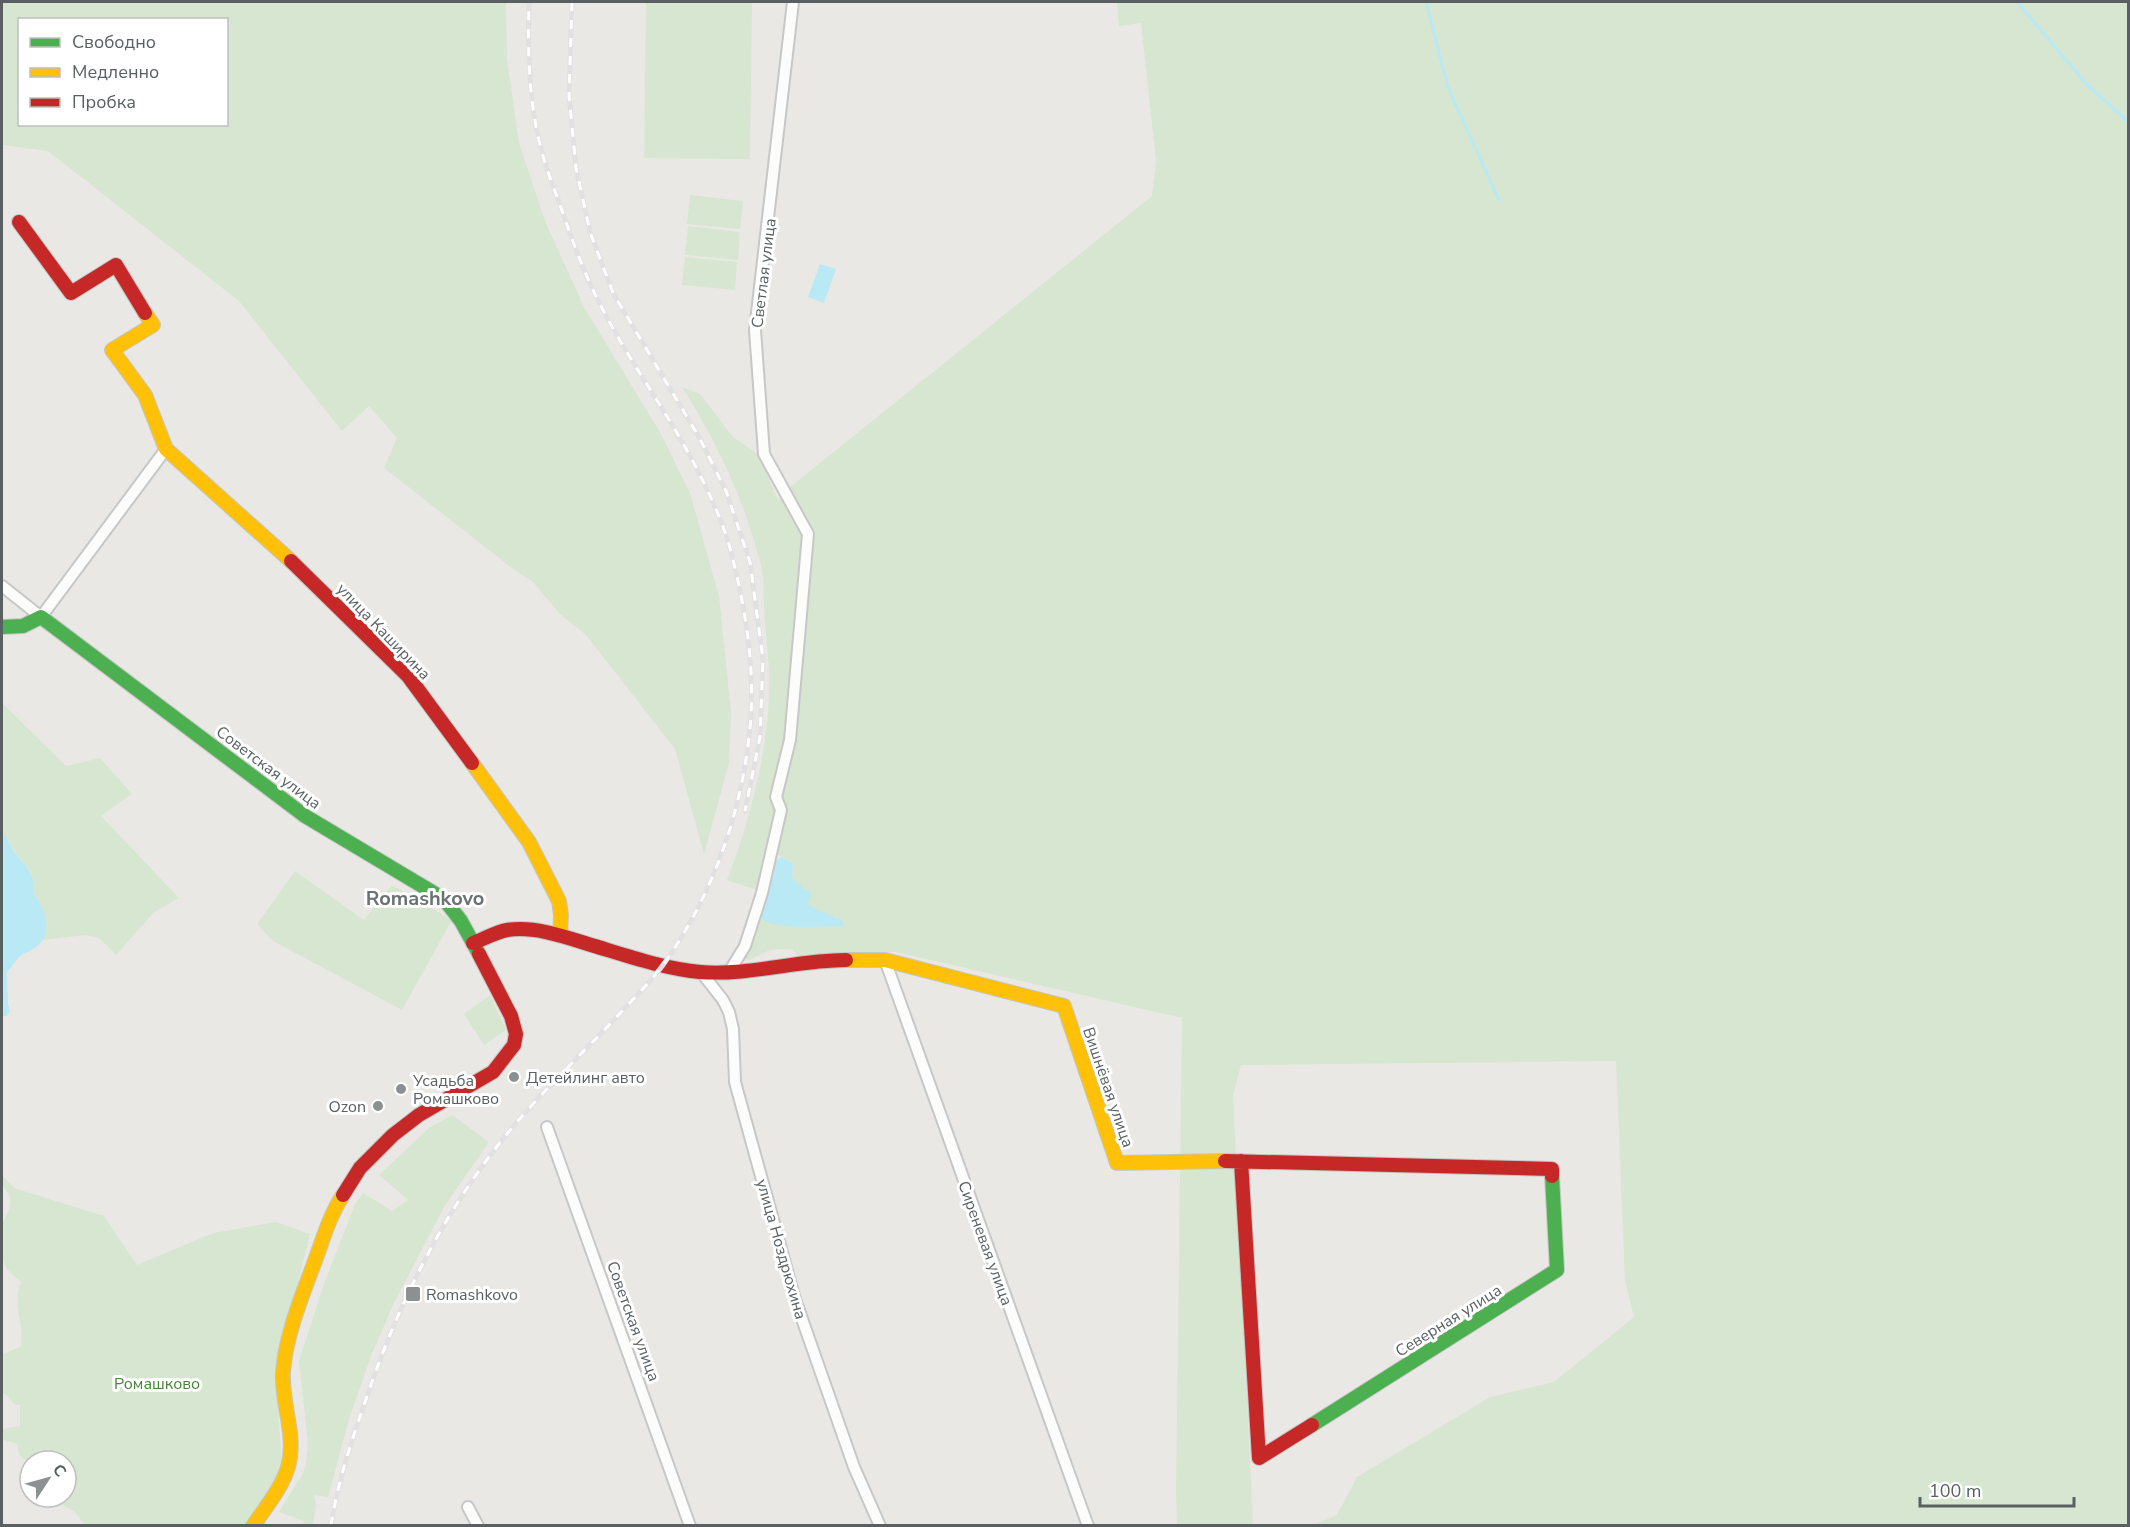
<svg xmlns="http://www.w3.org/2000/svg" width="2130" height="1527" font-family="'Nunito Sans',sans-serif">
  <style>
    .green { fill: #d7e6d0; fill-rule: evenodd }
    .water { fill: #b8e9f5 }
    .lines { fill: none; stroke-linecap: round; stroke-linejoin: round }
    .stream { stroke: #b8e9f5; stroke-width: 3 }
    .street-casing { stroke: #c6c7c7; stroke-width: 14 }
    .fast-casing { stroke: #c5c6c5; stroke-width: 16 }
    .slow-casing { stroke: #c5c6c5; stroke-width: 16 }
    .jam-casing { stroke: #c5c6c5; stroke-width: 16 }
    .street { stroke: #fcfcfb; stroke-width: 10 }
    .fast { stroke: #4caf50; stroke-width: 14 }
    .slow { stroke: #ffc107; stroke-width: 14 }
    .jam { stroke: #c62828; stroke-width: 14 }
    .rail-casing { stroke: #e2e1e1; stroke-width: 5 }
    .rail { stroke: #fff; stroke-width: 3; stroke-dasharray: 9; stroke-linecap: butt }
    .poi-dot { fill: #8c9090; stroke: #fff; stroke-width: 2 }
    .labels { text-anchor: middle; stroke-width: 6; stroke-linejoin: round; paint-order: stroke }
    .street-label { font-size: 16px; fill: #5a6062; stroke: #fff }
    .poi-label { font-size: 16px; fill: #5a6062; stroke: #fff; text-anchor: start }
    .park-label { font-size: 16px; fill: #468438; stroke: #fff }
    .quarter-label { font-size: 20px; font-weight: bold; fill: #6b7274; stroke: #fff }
  </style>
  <rect width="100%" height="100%" fill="#eae8e5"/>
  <path class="green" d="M 2,2 L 506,2 L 507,58 L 519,143 L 545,221 L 584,307 L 661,434 L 690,493 L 719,596 L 731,712 L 729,763 L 704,854 L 675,749 L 586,635 L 560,614 L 532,581 L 517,572 L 384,468 L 397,438 L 369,406 L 342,431 L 239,301 L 48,151 L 2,145 ZM 20,20 L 226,20 L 226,124 L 20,124 Z
    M 646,2 L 752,2 L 750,159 L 644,158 Z
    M 1117,2 L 2128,2 L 2128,1525 L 1314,1525 L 1337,1515 L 1357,1477 L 1490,1397 L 1554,1382 L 1634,1317 L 1625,1282 L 1616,1061 L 1241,1065 L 1233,1095 L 1253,1525 L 1177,1525 L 1176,1492 L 1182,1018 L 896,952 L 797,956 L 793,949 L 770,950 L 749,960 L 736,957 L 759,918 L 817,925 L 843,926 L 836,917 L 818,912 L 807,904 L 792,878 L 793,863 L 776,854 L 787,812 L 782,796 L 791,758 L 785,746 L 770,797 L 774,811 L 760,891 L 727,880 C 751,818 772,738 769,671 C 768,654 766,637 765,621 C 763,602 765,580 760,562 C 744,500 716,440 682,387 L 700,394 L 733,437 L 758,454 L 778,500 L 790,487 L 1152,196 L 1156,161 L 1141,23 L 1119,26 Z
    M 690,195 L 743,201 L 740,229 L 687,224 Z
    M 688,226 L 740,232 L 738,260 L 685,255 Z
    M 685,257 L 737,262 L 735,290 L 682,285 Z
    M 2,703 L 66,766 L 100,758 L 132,794 L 101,816 L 179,898 L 154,912 L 116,955 L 99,938 L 86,935 L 42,940 C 49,921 45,909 33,893 C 37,864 14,861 7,837 L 2,835 Z
    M 295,871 L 364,920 L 392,885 L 452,920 L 402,1010 L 273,941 L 257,924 Z
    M 490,995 L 506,1030 L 484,1045 L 464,1014 Z
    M 452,1115 L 489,1142 L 444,1207 L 394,1303 L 373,1351 L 349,1419 L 328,1497 L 314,1495 L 316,1506 L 313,1525 L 303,1525 L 304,1521 L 279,1512 L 302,1475 L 306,1464 L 308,1444 L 299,1361 L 324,1284 L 355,1204 L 363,1193 L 392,1211 L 408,1200 L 379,1175 L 430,1127 Z
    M 2,1175 L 14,1188 L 104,1216 L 137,1265 L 213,1233 L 276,1222 L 310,1234 L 276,1372 L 282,1471 L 247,1525 L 85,1525 L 76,1513 L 57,1501 L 55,1497 L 66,1497 L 66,1461 L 30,1461 L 30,1464 L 19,1455 L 17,1444 L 2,1439 L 2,1429 L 20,1426 L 20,1405 L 15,1405 L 7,1395 L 2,1393 L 2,1355 L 21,1346 C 21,1339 22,1332 21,1326 C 18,1313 15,1295 21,1282 C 17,1278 11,1274 7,1269 C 1,1261 0,1232 3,1223 C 10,1206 16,1201 2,1185 Z"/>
  <path class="water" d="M 820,264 L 836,269 L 824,303 L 808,297 Z
    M 2,835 L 7,837 C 13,861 37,864 33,893 C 45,908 55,933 35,948 C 31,951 24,953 19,957 C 15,962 12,967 7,972 L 8,1004 L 10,1011 L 7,1016 L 2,1016 Z
    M 781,857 L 793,863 L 792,878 L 812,895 L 807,904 C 819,912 832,914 843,922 L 844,926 C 817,925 783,932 759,918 L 775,862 Z"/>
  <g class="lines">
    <path class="stream" d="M 1426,2 L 1448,88 L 1499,200
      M 2017,2 L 2088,86 L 2128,121"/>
    <g class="street-casing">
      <path id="street" d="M 2,586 L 41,617 L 166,449
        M 885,960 L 1088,1526
        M 701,972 L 723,1000 L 729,1012 L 733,1029 L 735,1082 L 794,1296 L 854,1467 L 880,1526
        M 729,972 L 745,946 L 762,893 L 781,810 L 776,797 L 790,740 L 808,534 L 764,454 L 755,330 L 793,2
        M 547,1127 L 690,1526
        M 468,1507 L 478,1526"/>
    </g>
    <g class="fast-casing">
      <path id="fast" d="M 2,627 L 23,626 L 41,617 L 305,816 L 444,899 L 461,921 L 479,954
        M 1312,1425 L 1557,1270 L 1552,1176"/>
    </g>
    <g class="slow-casing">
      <path id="slow" d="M 145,313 L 153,325 L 112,350 L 145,395 L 166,449 L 291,561
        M 472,763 L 529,842 L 559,901 L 561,915 L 560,935
        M 846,960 L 885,960 L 1064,1006 L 1117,1163 L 1225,1161
        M 253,1526 C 265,1508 282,1488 288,1467 C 297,1436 281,1403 283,1372 C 286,1333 303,1294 316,1258 C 324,1236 330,1215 343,1195"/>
    </g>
    <g class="jam-casing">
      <path id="jam" d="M 19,222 L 71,293 L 116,265 L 145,313
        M 291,561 L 408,676 L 472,763
        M 473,943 C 484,939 496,932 507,930 C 534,926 563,936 588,944 C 625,955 661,968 700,972 C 749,976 797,960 846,960
        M 1225,1161 L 1552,1169 L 1552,1176
        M 1241,1161 L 1259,1458 L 1312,1425
        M 343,1195 L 360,1168 L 393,1135 L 419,1115 L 493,1072 L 514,1045 L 516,1034 L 511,1016 L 479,954"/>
    </g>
    <use href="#street" class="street"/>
    <use href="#fast" class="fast"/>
    <use href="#slow" class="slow"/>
    <use href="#jam" class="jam"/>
    <g class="rail-casing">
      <path id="rail" d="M 572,2 L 569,95 L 576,168 L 590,232 L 613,293 L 699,437 L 726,491 L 750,562 L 763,659 L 760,737 L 745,811
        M 331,1526 C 337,1486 349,1448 362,1411 C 391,1322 431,1236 486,1161 C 523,1110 569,1067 612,1022 C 629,1003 648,985 663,965 C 711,898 740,818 749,737 C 756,680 748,623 735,568 C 732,557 730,546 726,535 C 719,514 709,493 699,473 C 670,415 629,362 600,304 C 583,271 571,237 559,202 C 549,176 539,148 535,120 C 528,82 528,40 529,2"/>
    </g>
    <use href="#rail" class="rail"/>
  </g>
  <g class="poi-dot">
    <circle cx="514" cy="1077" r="6"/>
    <circle cx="401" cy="1089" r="6"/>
    <circle cx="378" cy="1106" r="6"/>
    <rect x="405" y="1286" width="16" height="16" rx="3"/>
  </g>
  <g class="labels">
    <g class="street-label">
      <text transform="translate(763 273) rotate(-83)" y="6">Светлая улица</text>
      <text transform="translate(384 631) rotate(46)" y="6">улица Каширина</text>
      <text transform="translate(269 767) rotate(37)" y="6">Советская улица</text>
      <text transform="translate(1109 1087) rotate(71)" y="6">Вишнёвая улица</text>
      <text transform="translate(986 1243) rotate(70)" y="6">Сиреневая улица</text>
      <text transform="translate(782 1249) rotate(74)" y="6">улица Ноздрюхина</text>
      <text transform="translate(1448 1320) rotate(-32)" y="6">Северная улица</text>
      <text transform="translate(634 1321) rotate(70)" y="6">Советская улица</text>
    </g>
    <g class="poi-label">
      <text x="526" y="1083">Детейлинг авто</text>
      <text x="413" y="1086">Усадьба<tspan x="413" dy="18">Ромашково</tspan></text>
      <text x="366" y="1112" text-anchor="end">Ozon</text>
      <text x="426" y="1300">Romashkovo</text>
    </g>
    <g class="park-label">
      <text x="157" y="1389">Ромашково</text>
    </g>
    <g class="quarter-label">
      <text x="425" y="905">Romashkovo</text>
    </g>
  </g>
  <rect width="2130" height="1527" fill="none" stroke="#5a6062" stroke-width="6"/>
  <rect x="18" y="18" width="210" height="108" fill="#ffffff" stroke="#bdbfc0" stroke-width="1.5"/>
  <rect x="30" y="38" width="30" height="9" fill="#4caf50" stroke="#bdbfc0" stroke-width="1.5"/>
  <text x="72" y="48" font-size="18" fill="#5a6062">Свободно</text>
  <rect x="30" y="68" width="30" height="9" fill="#ffc107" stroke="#bdbfc0" stroke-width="1.5"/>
  <text x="72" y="78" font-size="18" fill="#5a6062">Медленно</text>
  <rect x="30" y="98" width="30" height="9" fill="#c62828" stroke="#bdbfc0" stroke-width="1.5"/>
  <text x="72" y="108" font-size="18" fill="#5a6062">Пробка</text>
  <g transform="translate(48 1479) rotate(54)"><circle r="28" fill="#ffffff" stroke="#bdbfc0" stroke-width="1.5"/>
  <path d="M0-4.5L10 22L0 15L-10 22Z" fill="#8c9090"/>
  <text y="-9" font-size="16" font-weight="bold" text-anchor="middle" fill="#5a6062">С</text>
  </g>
  <path d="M1920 1497v9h154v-9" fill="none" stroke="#5a6062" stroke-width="3"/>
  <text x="1929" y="1497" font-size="18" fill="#5a6062" stroke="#ffffff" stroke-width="4.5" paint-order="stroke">100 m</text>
</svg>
